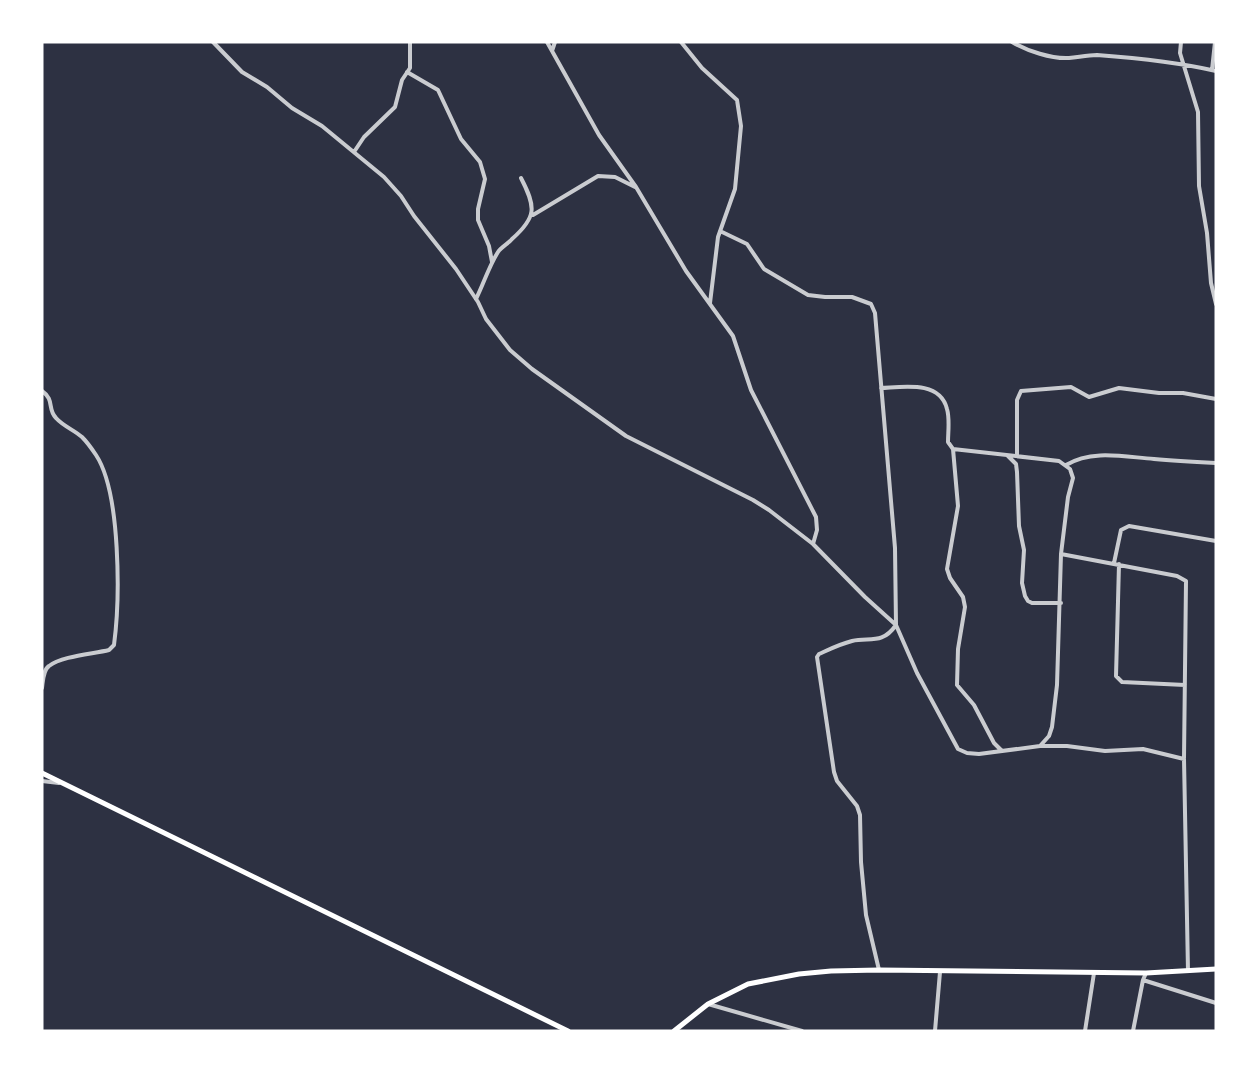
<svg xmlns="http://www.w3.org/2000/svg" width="1258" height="1073" font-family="Manrope,sans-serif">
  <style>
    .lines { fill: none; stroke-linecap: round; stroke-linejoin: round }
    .minor { stroke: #caccd0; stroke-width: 4 }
    .secondary { stroke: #fff; stroke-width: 5 }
  </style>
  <rect width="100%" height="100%" fill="#2d3142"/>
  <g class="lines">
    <path class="minor" d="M 213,42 L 242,72 L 267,87 L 292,108 L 322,126 L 384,177 L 401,196 L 414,216 L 456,269 L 478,302 L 486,319 L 510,350 L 532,369 L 626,436 L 753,500 L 769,510 L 813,544 L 865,597 L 896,625 L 917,673 L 958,749 L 967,753 L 979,754 L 1040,746 L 1067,746 L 1105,751 L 1143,749 L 1184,759 L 1188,971
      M 547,42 L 599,135 L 636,187 L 686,271 L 733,336 L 751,390 L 816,517 L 817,530 L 813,544
      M 681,42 L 702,68 L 737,100 L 741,126 L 735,189 L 718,237 L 710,303
      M 1012,42 C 1028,51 1051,59 1069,58 C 1079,57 1088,55 1097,55 C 1137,58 1177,62 1216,71
      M 1181,42 L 1180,53 L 1198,112 L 1199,186 L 1207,233 L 1211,283 L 1216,304
      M 552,51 L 555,42
      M 1212,70 L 1215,42
      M 407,72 L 438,90 L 461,139 L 480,162 L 485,179 L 478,209 L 478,220 L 489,246 L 492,262
      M 354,152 L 364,137 L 395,107 L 402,80 L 410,68 L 410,42
      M 533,215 L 598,176 L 615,177 L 635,187
      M 720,231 L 747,244 L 764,269 L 808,295 L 825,297 L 852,297 L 871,304 L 875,313 L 895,548 L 896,625 C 882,645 870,637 852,641 C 840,644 830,649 819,654 L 817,657 L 834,772 L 837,781 L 857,806 L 860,815 L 861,862 L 866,915 L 879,970
      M 476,299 C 484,283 489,266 498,252 C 502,246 508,244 512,239 C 537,217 536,207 521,178
      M 881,388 C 903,387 940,380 947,409 C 950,419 948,432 948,442 L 953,449 L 958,506 L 947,569 L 950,578 L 963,597 L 965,607 L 958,649 L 957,685 L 974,705 L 994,743 L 1002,751
      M 42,391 C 55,400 47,409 56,418 C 63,426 74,430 82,437 C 87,442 92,449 96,455 C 121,493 120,600 114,645 L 109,650 C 93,654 62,656 49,666 C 43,670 43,681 42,688
      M 953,449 L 1059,461 L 1070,469 L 1073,478 L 1068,497 L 1061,554 L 1057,685 L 1052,727 L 1049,736 L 1040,746
      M 1008,456 L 1016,464 L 1017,472 L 1019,526 L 1024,550 L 1022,583 L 1025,596 L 1028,601 L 1032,603 L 1061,603
      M 1017,456 L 1017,400 L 1021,391 L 1071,387 L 1089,397 L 1119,388 L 1159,393 L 1183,393 L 1216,399
      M 1066,465 C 1092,449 1125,457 1154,459 C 1175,461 1195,462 1216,463
      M 1061,554 L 1177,576 L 1186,581 L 1184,758
      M 1114,563 L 1121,530 L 1129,526 L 1216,541
      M 1119,564 L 1116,676 L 1122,682 L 1185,685
      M 42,781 L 59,783
      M 1146,973 L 1143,980 L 1216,1003
      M 708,1004 L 802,1031
      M 935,1031 L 940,972
      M 1085,1031 L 1094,973
      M 1133,1031 L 1143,980"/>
    <path class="secondary" d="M 42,773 L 568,1031
      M 674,1031 L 708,1004 L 748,984 L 799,974 L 831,971 L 879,970 L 1146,973 L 1216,969"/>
  </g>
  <rect width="1258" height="1073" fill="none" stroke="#ffffff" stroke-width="87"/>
</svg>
